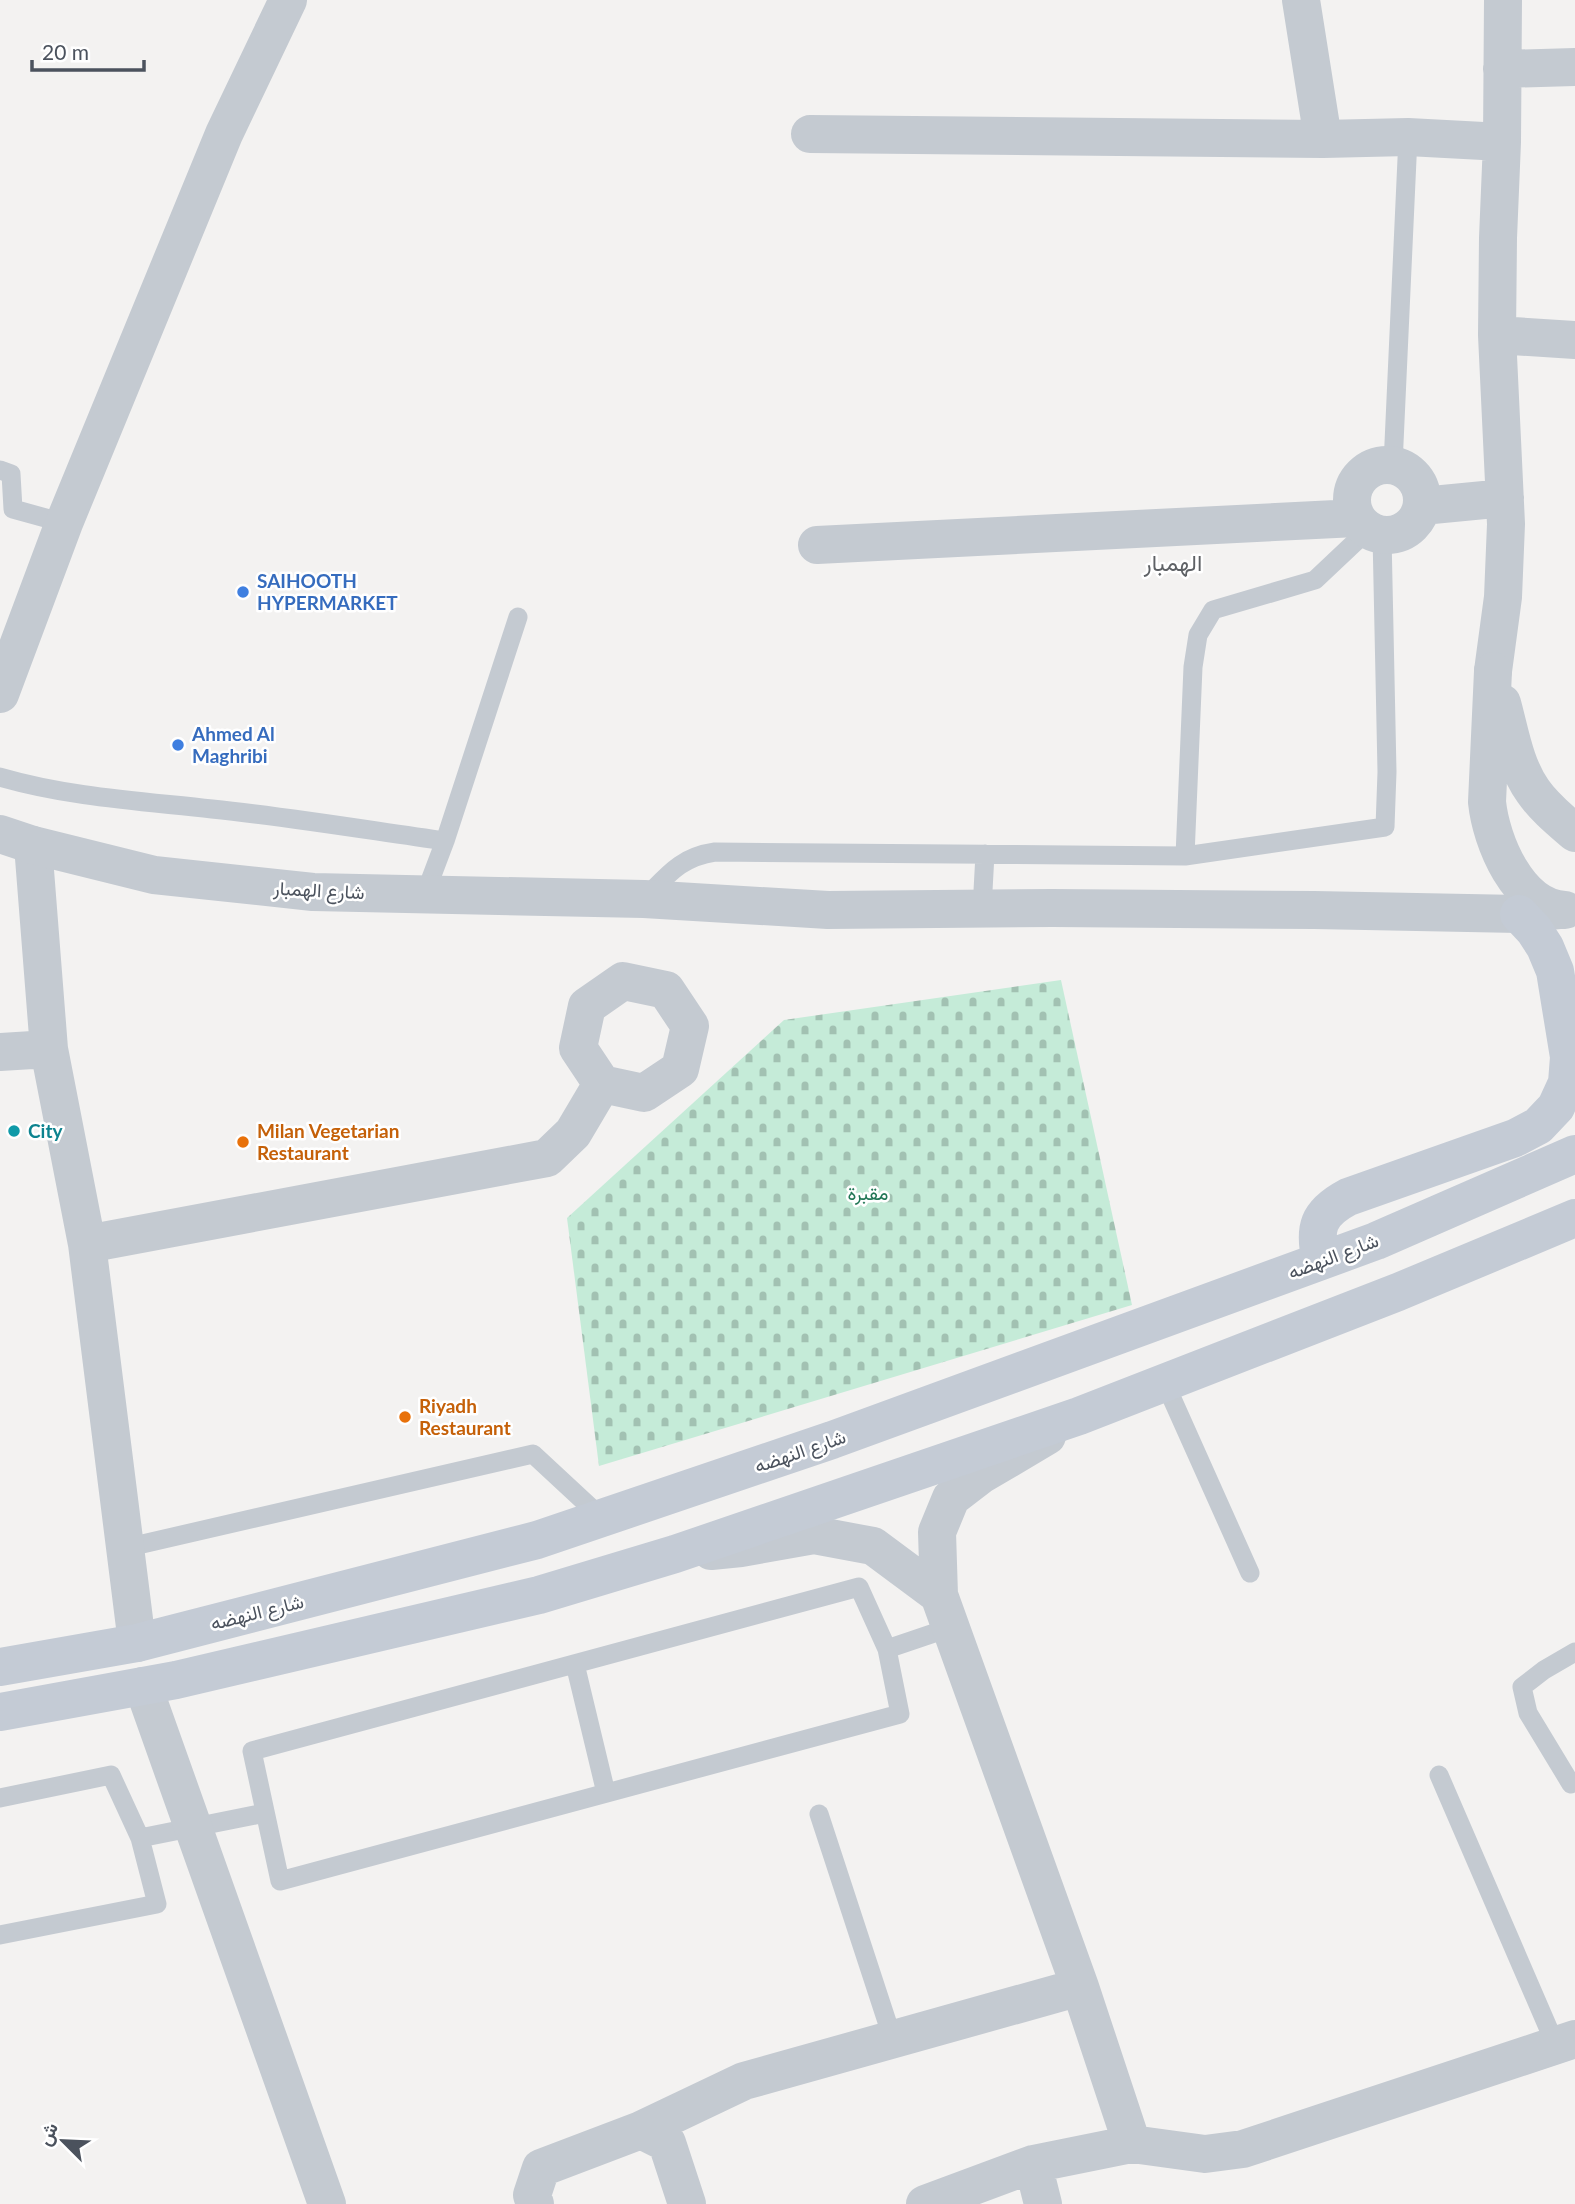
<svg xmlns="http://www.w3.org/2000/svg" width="1575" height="2204" font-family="Lato,Vazirmatn,sans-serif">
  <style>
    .cemetery { fill: url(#cemetery-stones) }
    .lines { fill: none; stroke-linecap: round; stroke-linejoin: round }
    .service { stroke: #c4cad1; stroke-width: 19 }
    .minor { stroke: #c4cad1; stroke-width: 38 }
    .tertiary { stroke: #c4cad1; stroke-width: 38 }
    .secondary { stroke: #c4cbd5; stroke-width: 38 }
    .shop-dot { fill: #3f7fe0; stroke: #fff; stroke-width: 2.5 }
    .culture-dot { fill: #0f9aa8; stroke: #fff; stroke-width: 2.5 }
    .food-dot { fill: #e8710a; stroke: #fff; stroke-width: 2.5 }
    .labels { text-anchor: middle; stroke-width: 5; stroke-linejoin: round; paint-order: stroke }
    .shop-label { font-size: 19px; font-weight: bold; fill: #366cbe; stroke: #fff; text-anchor: start }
    .street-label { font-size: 19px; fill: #4b525d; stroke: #fff }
    .culture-label { font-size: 19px; font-weight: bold; fill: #0d838f; stroke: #fff; text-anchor: start }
    .food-label { font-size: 19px; font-weight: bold; fill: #c56008; stroke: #fff; text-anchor: start }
    .park-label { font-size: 19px; fill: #227756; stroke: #fff }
    .quarter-label { font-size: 23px; fill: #5e6165; stroke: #fff }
  </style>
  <defs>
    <pattern id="cemetery-stones" width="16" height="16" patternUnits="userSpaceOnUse" patternTransform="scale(1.75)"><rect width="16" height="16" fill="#c5ebd8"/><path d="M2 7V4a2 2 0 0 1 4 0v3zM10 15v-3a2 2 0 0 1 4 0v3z" fill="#a2c1b2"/></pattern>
  </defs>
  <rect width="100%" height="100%" fill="#f3f2f1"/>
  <path class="cemetery" d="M 1061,980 L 1132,1305 L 599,1466 L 567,1218 L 784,1020 Z"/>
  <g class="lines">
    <path class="service" d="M 1393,465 L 1408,137
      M 0,470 L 11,474 L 13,509 L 64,523
      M 0,777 C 69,797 141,801 212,809 C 290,817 367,830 445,841 L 425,894
      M 445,841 L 518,617
      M 1185,856 L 1193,667 L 1198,635 L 1213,610 L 1315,580 L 1368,530
      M 644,899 C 667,876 680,857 715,852 L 1185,856 L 1385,827 L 1387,772 L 1382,535
      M 982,909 L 985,854
      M 1165,1383 L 1250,1573
      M 125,1548 L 533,1454 L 602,1518
      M 887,1649 L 900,1714 L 280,1881 L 252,1751 L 859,1587 L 887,1649 L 952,1627
      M 575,1664 L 606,1793
      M 1439,1775 L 1556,2046
      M 1571,1784 L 1528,1713 L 1522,1687 L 1544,1670 L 1575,1652
      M 0,1798 L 111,1775 L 140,1838 L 265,1813
      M 819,1814 L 893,2040
      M 0,1935 L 157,1904 L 140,1838"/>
    <path class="minor" d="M 1301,0 L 1323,139
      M 1502,69 L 1575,67
      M 810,134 L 1323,139 L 1408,137 L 1502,142
      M 1497,335 L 1575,340
      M1352 500a35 35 0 1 1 70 0a35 35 0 1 1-70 0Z
      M 1422,506 L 1505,498
      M 817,545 L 1356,518
      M 1493,671 L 1503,597 L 1506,524 L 1497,335 L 1498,238 L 1502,142 L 1503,0
      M 0,694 L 64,523 L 224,134 L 288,0
      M 33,845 L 49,1049 L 87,1244 L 137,1643
      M 623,981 L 666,990 L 690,1026 L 680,1069 L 644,1093 L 602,1084 L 578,1048 L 587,1006 Z
      M 0,1052 L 49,1049
      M 87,1244 L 547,1158 L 573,1133 L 602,1084
      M 1047,1436 L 981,1475 L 951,1498 L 937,1532 L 939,1595 L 1080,1987 L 1132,2144 L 1205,2154 L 1243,2149 L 1575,2039
      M 711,1551 L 741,1548 L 814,1535 L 873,1546 L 939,1595
      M 143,1686 L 327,2204
      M 641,2130 L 744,2081 L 1080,1987
      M 1033,2164 L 1043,2204
      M 535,2204 L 532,2195 L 541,2168 L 641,2130 L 667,2143 L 687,2204
      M 925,2204 L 1033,2164 L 1132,2144"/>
    <path class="tertiary" d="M 1493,671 L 1487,802 C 1491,841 1518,908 1565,910
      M 1502,703 C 1510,732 1515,766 1533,791 C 1544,807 1560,820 1575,833
      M 0,834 L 33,845 L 154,875 L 313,892 L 644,899 L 828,910 L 1052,908 L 1314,910 L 1519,914 L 1559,910"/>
    <path class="secondary" d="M 1321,1261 C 1313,1228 1318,1213 1348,1197 L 1515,1138 L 1538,1126 L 1556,1107 L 1567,1083 L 1569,1057 L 1555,971 L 1545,947 L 1534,930 L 1519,914
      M 0,1667 L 137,1643 L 537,1540 L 832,1440 L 1376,1241 L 1575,1154
      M 0,1712 L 176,1680 L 539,1595 L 675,1554 L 1079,1416 L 1398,1292 L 1575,1218"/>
  </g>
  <g class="shop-dot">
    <circle cx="243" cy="592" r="7"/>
    <circle cx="178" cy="745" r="7"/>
  </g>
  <circle class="culture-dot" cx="14" cy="1131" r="7"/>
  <g class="food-dot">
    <circle cx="243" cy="1142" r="7"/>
    <circle cx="405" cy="1417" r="7"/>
  </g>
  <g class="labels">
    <g class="shop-label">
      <text x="257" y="588">SAIHOOTH<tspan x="257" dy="22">HYPERMARKET</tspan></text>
      <text x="192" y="741">Ahmed Al<tspan x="192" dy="22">Maghribi</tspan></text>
    </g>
    <g class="street-label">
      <text transform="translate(319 890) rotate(3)" y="7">شارع الهمبار</text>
      <text transform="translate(1333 1256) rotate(-21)" y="7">شارع النهضه</text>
      <text transform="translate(800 1451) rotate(-19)" y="7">شارع النهضه</text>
      <text transform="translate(257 1612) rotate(-14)" y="7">شارع النهضه</text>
    </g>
    <g class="culture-label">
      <text x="28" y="1138">City</text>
    </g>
    <g class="food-label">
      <text x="257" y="1138">Milan Vegetarian<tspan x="257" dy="22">Restaurant</tspan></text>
      <text x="419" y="1413">Riyadh<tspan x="419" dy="22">Restaurant</tspan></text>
    </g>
    <g class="park-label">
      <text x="868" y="1200">مقبرة</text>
    </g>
    <g class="quarter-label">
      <text x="1173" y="571">الهمبار</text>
    </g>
  </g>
  <g transform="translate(63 2141) rotate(294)" stroke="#ffffff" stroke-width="5" paint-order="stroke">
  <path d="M0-5L12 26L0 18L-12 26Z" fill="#4b525d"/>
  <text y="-10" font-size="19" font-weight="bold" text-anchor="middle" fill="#4b525d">ش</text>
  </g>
  <path d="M32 60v10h112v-10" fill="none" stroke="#4b525d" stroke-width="3.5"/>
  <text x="42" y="60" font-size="21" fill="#4b525d" stroke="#ffffff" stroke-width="5" paint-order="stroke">20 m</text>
</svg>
